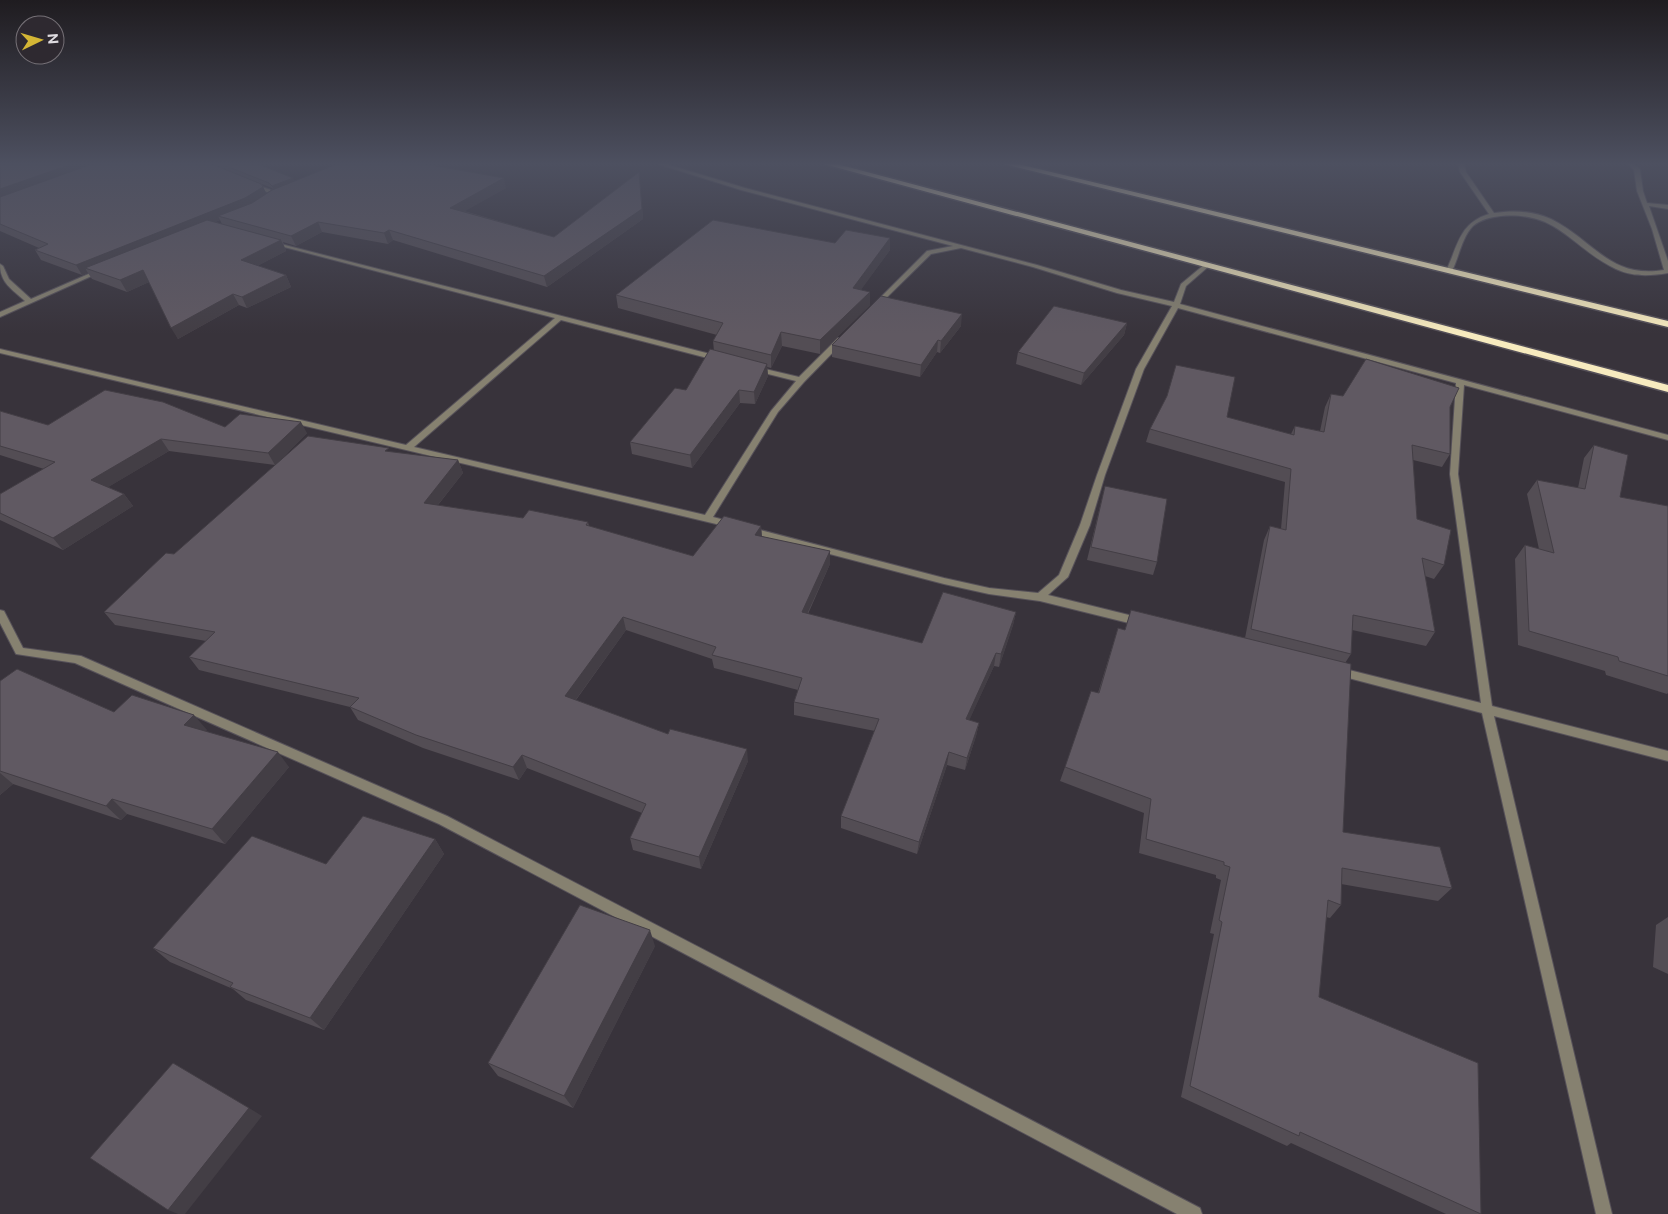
<svg xmlns="http://www.w3.org/2000/svg" width="1668" height="1214" font-family="'Public Sans',sans-serif">
  <style>
    .lines { fill: none; stroke-linecap: round; stroke-linejoin: round }
    .street-casing { stroke: #565159; stroke-width: 2 }
    .highway-casing { stroke: #565159; stroke-width: 3 }
    .street { fill: #868170; fill-rule: evenodd }
    .highway { fill: #f7ebbf; fill-rule: evenodd }
    .wall { fill: #534d54; fill-rule: evenodd }
    .shaded-wall { fill: #433e45 }
    .building { fill: #605962; stroke: #433e45 }
  </style>
  <rect width="100%" height="100%" fill="#38333b"/>
  <g class="lines">
    <g class="street-casing">
      <path id="street" d="M 658,164 L 666,164 L 745,188 L 1037,265 L 1121,290 L 1174,302 L 1181,284 L 1205,264 L 1209,264 L 1209,266 L 1186,286 L 1180,304 L 1668,435 L 1668,440 L 1464,385 L 1458,474 L 1492,706 L 1668,751 L 1668,761 L 1494,716 L 1612,1214 L 1596,1214 L 1482,713 L 1337,675 L 1333,674 L 1332,671 L 1333,668 L 1337,667 L 1481,703 L 1450,474 L 1456,383 L 1178,308 L 1144,369 L 1105,475 L 1090,525 L 1068,577 L 1048,595 L 1145,619 L 1146,622 L 1145,625 L 1141,626 L 1040,601 L 989,594 L 944,584 L 746,532 L 744,530 L 749,527 L 944,578 L 989,588 L 1038,593 L 1059,575 L 1080,525 L 1097,475 L 1136,369 L 1172,306 L 1117,293 L 1033,267 L 961,248 L 931,254 L 878,306 L 874,306 L 874,304 L 927,251 L 953,246 L 741,190 Z
        M 1458,164 L 1464,164 L 1466,172 L 1494,213 C 1513,210 1534,211 1551,219 C 1594,240 1609,279 1664,270 L 1652,229 L 1637,191 L 1634,170 L 1628,164 L 1634,164 L 1640,169 L 1643,191 L 1647,203 L 1668,205 L 1668,209 L 1649,206 L 1668,261 L 1668,273 C 1650,276 1633,277 1616,269 C 1571,248 1559,211 1501,216 C 1492,217 1481,219 1473,226 C 1462,237 1459,257 1452,271 L 1447,272 L 1446,271 C 1458,246 1459,223 1489,214 L 1460,172 Z
        M 250,183 L 271,190 L 276,197 L 270,203 L 266,203 L 265,202 L 270,197 L 267,192 L 250,185 Z
        M 269,241 L 722,357 L 722,361 L 719,361 L 561,320 L 414,447 L 705,515 L 771,411 L 796,381 L 752,370 L 752,366 L 799,377 L 838,338 L 845,340 L 804,382 L 778,412 L 713,517 L 736,523 L 738,525 L 733,528 L 0,353 L 0,349 L 406,445 L 555,318 L 269,243 Z
        M 0,264 L 3,266 L 9,279 L 31,299 L 100,269 L 105,270 L 0,317 L 0,312 L 25,301 C 12,289 0,283 0,264 Z
        M 0,610 L 4,611 L 23,648 L 81,656 L 447,816 L 1200,1208 L 1202,1214 L 1177,1214 L 439,824 L 75,663 L 16,654 L 0,623 Z"/>
    </g>
    <g class="highway-casing">
      <path id="highway" d="M 824,164 L 837,164 L 1668,385 L 1668,392 Z
        M 1004,164 L 1018,164 L 1668,321 L 1668,327 Z"/>
    </g>
    <use href="#street" class="street"/>
    <use href="#highway" class="highway"/>
  </g>
  <path class="wall" d="M 0,164 L 216,166 L 215,164 L 258,164 L 295,181 L 506,188 L 464,211 L 554,237 L 639,172 L 643,219 L 547,287 L 393,240 L 388,244 L 322,232 L 296,246 L 283,242 L 286,251 L 257,266 L 286,275 L 291,287 L 247,308 L 239,305 L 178,339 L 149,282 L 127,292 L 92,279 L 88,273 L 82,275 L 41,260 L 35,250 L 39,248 L 0,231 ZM 262,184 L 272,188 L 273,189 L 266,193 ZM 220,220 L 222,224 L 215,222 Z
    M 890,238 L 890,250 L 861,289 L 870,305 L 820,354 L 782,346 L 771,368 L 767,367 L 768,376 L 755,404 L 740,403 L 692,468 L 632,454 L 630,442 L 686,390 L 714,351 L 713,341 L 717,335 L 618,308 L 616,295 L 835,243 Z
    M 1127,323 L 1124,335 L 1081,385 L 1016,364 L 1018,352 Z
    M 961,326 L 940,353 L 937,352 L 920,377 L 832,357 L 832,345 Z
    M 1331,394 L 1343,396 L 1450,407 L 1450,454 L 1442,467 L 1413,460 L 1417,519 L 1444,565 L 1434,579 L 1425,576 L 1435,632 L 1426,646 L 1352,630 L 1351,654 L 1345,663 L 1343,832 L 1452,888 L 1438,901 L 1341,884 L 1341,905 L 1330,918 L 1326,917 L 1319,997 L 1481,1214 L 1446,1214 L 1291,1143 L 1287,1146 L 1181,1097 L 1214,934 L 1210,933 L 1221,880 L 1216,878 L 1216,875 L 1139,853 L 1144,813 L 1060,781 L 1065,767 L 1098,693 L 1118,628 L 1125,630 L 1131,610 L 1245,638 L 1264,540 L 1270,526 L 1281,529 L 1285,482 L 1146,442 L 1150,429 L 1291,434 L 1295,426 L 1320,431 L 1325,407 Z
    M 0,411 L 48,425 L 225,427 L 307,433 L 275,465 L 169,451 L 108,487 L 124,494 L 133,506 L 63,550 L 0,520 L 0,494 L 44,469 L 0,455 Z
    M 1594,445 L 1620,497 L 1668,506 L 1668,693 L 1667,694 L 1606,675 L 1605,671 L 1518,645 L 1515,559 L 1525,545 L 1539,549 L 1527,494 L 1537,480 L 1578,488 L 1584,458 Z
    M 390,452 L 458,460 L 463,473 L 438,505 L 523,518 L 588,522 L 589,526 L 693,556 L 761,526 L 762,537 L 830,551 L 830,564 L 808,614 L 922,643 L 1016,612 L 1013,625 L 999,667 L 994,666 L 969,720 L 979,723 L 976,736 L 965,770 L 947,765 L 917,854 L 841,828 L 841,816 L 875,731 L 794,715 L 794,702 L 798,690 L 714,668 L 712,659 L 626,630 L 576,700 L 668,734 L 748,761 L 701,869 L 633,850 L 630,838 L 642,813 L 527,768 L 519,780 L 423,748 L 358,720 L 350,707 L 199,670 L 189,657 L 206,641 L 115,625 L 104,612 L 174,554 Z
    M 1105,486 L 1157,562 L 1153,575 L 1087,560 Z
    M 0,681 L 114,712 L 207,730 L 205,731 L 289,767 L 225,844 L 127,814 L 121,820 L 13,784 L 0,795 Z
    M 435,839 L 444,854 L 324,1030 L 246,1000 L 233,989 L 170,962 L 153,948 L 326,864 Z
    M 1668,917 L 1668,974 L 1653,967 L 1656,925 Z
    M 655,946 L 573,1108 L 498,1076 L 488,1063 Z"/>
  <path class="shaded-wall" d="M 72,164 L 104,164 L 0,201 L 0,189 Z
    M 639,172 L 643,219 L 547,287 L 544,276 Z
    M 293,178 L 296,183 L 275,192 L 272,186 Z
    M 504,178 L 506,188 L 453,218 L 450,208 Z
    M 263,187 L 268,197 L 218,216 L 220,220 L 93,271 L 85,268 L 88,273 L 82,275 L 76,265 Z
    M 318,222 L 322,232 L 296,246 L 291,236 Z
    M 389,230 L 393,240 L 388,244 L 384,233 Z
    M 890,238 L 890,250 L 853,301 L 853,288 Z
    M 281,240 L 286,251 L 246,272 L 241,260 Z
    M 143,270 L 149,282 L 127,292 L 120,280 Z
    M 286,275 L 291,287 L 247,308 L 242,297 Z
    M 870,292 L 870,305 L 820,354 L 820,340 Z
    M 233,294 L 239,305 L 178,339 L 171,328 Z
    M 962,314 L 961,326 L 940,353 L 941,341 Z
    M 1127,323 L 1124,335 L 1081,385 L 1084,373 Z
    M 781,332 L 782,346 L 771,368 L 771,355 Z
    M 938,340 L 937,352 L 920,377 L 921,365 Z
    M 767,364 L 768,376 L 755,404 L 754,392 Z
    M 739,390 L 740,403 L 692,468 L 690,455 Z
    M 301,422 L 307,433 L 275,465 L 268,453 Z
    M 161,439 L 169,451 L 100,492 L 91,480 Z
    M 458,460 L 463,473 L 429,516 L 424,503 Z
    M 124,494 L 133,506 L 63,550 L 53,538 Z
    M 761,526 L 762,539 L 755,535 Z
    M 830,551 L 830,564 L 802,625 L 802,612 Z
    M 1016,612 L 1013,625 L 999,667 L 1001,654 Z
    M 623,617 L 626,630 L 569,709 L 565,696 Z
    M 996,653 L 994,666 L 964,732 L 966,719 Z
    M 194,715 L 207,730 L 197,740 L 184,725 Z
    M 979,723 L 976,736 L 965,770 L 967,758 Z
    M 747,749 L 748,761 L 701,869 L 699,857 Z
    M 278,752 L 289,767 L 225,844 L 212,829 Z
    M 949,752 L 947,765 L 917,854 L 919,842 Z
    M 522,755 L 527,768 L 519,780 L 513,767 Z
    M 0,773 L 13,784 L 0,795 Z
    M 112,799 L 127,814 L 121,820 L 106,806 Z
    M 435,839 L 444,854 L 324,1030 L 310,1018 Z
    M 650,930 L 655,946 L 573,1108 L 564,1096 Z
    M 249,1108 L 262,1116 L 185,1214 L 178,1214 L 168,1210 Z"/>
  <path class="building" d="M 0,164 L 72,164 L 0,189 Z
    M 92,164 L 212,164 L 261,184 L 263,187 L 245,198 L 76,265 L 35,250 L 48,244 L 0,224 L 0,197 Z
    M 221,164 L 258,164 L 293,178 L 272,186 L 269,183 Z
    M 337,164 L 425,164 L 504,178 L 450,208 L 554,237 L 639,172 L 642,209 L 544,276 L 389,230 L 384,233 L 318,222 L 291,236 L 218,216 L 252,203 L 272,190 Z
    M 207,220 L 281,240 L 241,260 L 286,275 L 242,297 L 233,294 L 171,328 L 143,270 L 120,280 L 85,268 Z
    M 713,220 L 835,243 L 846,230 L 890,238 L 853,288 L 870,292 L 820,340 L 781,332 L 771,355 L 713,341 L 723,323 L 616,295 Z
    M 881,296 L 962,314 L 941,341 L 938,340 L 921,365 L 832,345 Z
    M 1054,306 L 1127,323 L 1084,373 L 1018,352 Z
    M 710,349 L 767,364 L 754,392 L 739,390 L 690,455 L 630,442 L 675,388 L 686,390 Z
    M 1366,359 L 1459,388 L 1450,407 L 1450,454 L 1412,445 L 1417,519 L 1451,530 L 1444,565 L 1422,558 L 1435,632 L 1353,615 L 1351,654 L 1251,629 L 1270,526 L 1286,530 L 1291,469 L 1150,429 L 1167,396 L 1176,365 L 1235,377 L 1227,417 L 1294,435 L 1295,426 L 1324,432 L 1331,394 L 1343,396 Z
    M 105,390 L 163,402 L 225,427 L 240,414 L 301,422 L 268,453 L 161,439 L 91,480 L 124,494 L 53,538 L 0,513 L 0,494 L 55,462 L 0,446 L 0,411 L 48,425 Z
    M 308,436 L 389,448 L 385,451 L 458,460 L 424,503 L 523,518 L 529,510 L 588,522 L 586,525 L 693,556 L 724,516 L 761,526 L 755,535 L 830,551 L 802,612 L 922,643 L 943,592 L 1016,612 L 1001,654 L 996,653 L 966,719 L 979,723 L 967,758 L 949,752 L 919,842 L 841,816 L 879,719 L 794,702 L 802,678 L 712,655 L 716,647 L 623,617 L 565,696 L 668,734 L 670,729 L 747,749 L 699,857 L 630,838 L 646,804 L 522,755 L 513,767 L 416,735 L 350,707 L 359,698 L 189,657 L 215,632 L 104,612 L 166,553 L 174,554 Z
    M 1594,445 L 1628,455 L 1620,497 L 1668,506 L 1668,676 L 1619,661 L 1618,657 L 1529,631 L 1525,545 L 1554,553 L 1537,480 L 1585,489 Z
    M 1105,486 L 1167,499 L 1157,562 L 1091,547 Z
    M 1131,610 L 1351,664 L 1343,832 L 1440,847 L 1452,888 L 1342,868 L 1341,905 L 1328,900 L 1319,997 L 1478,1063 L 1481,1214 L 1300,1132 L 1299,1136 L 1190,1086 L 1222,922 L 1219,920 L 1230,867 L 1224,865 L 1224,862 L 1146,839 L 1151,799 L 1065,767 L 1091,691 L 1099,693 L 1118,628 L 1125,630 Z
    M 17,669 L 114,712 L 132,695 L 194,715 L 184,725 L 278,752 L 212,829 L 112,799 L 106,806 L 0,771 L 0,681 Z
    M 363,816 L 435,839 L 310,1018 L 230,987 L 233,983 L 153,948 L 252,836 L 326,864 Z
    M 580,905 L 650,930 L 564,1096 L 488,1063 Z
    M 173,1063 L 249,1108 L 168,1210 L 90,1158 Z"/>
  <linearGradient id="sky" x2="0" y2="1"><stop stop-color="#1f1c20"/><stop offset="0.49" stop-color="#4d5060"/><stop offset="1" stop-color="#4d5060" stop-opacity="0"/></linearGradient>
  <rect width="1668" height="334" fill="url(#sky)"/>
  <g transform="translate(40 40) rotate(85)"><circle r="24" fill="#2e2930" stroke="#757076"/>
  <path d="M0-4L9 19L0 12L-9 19Z" fill="#d4b635"/>
  <text y="-8" font-size="14" font-weight="bold" text-anchor="middle" fill="#dfdbe0">N</text>
  </g>
</svg>
